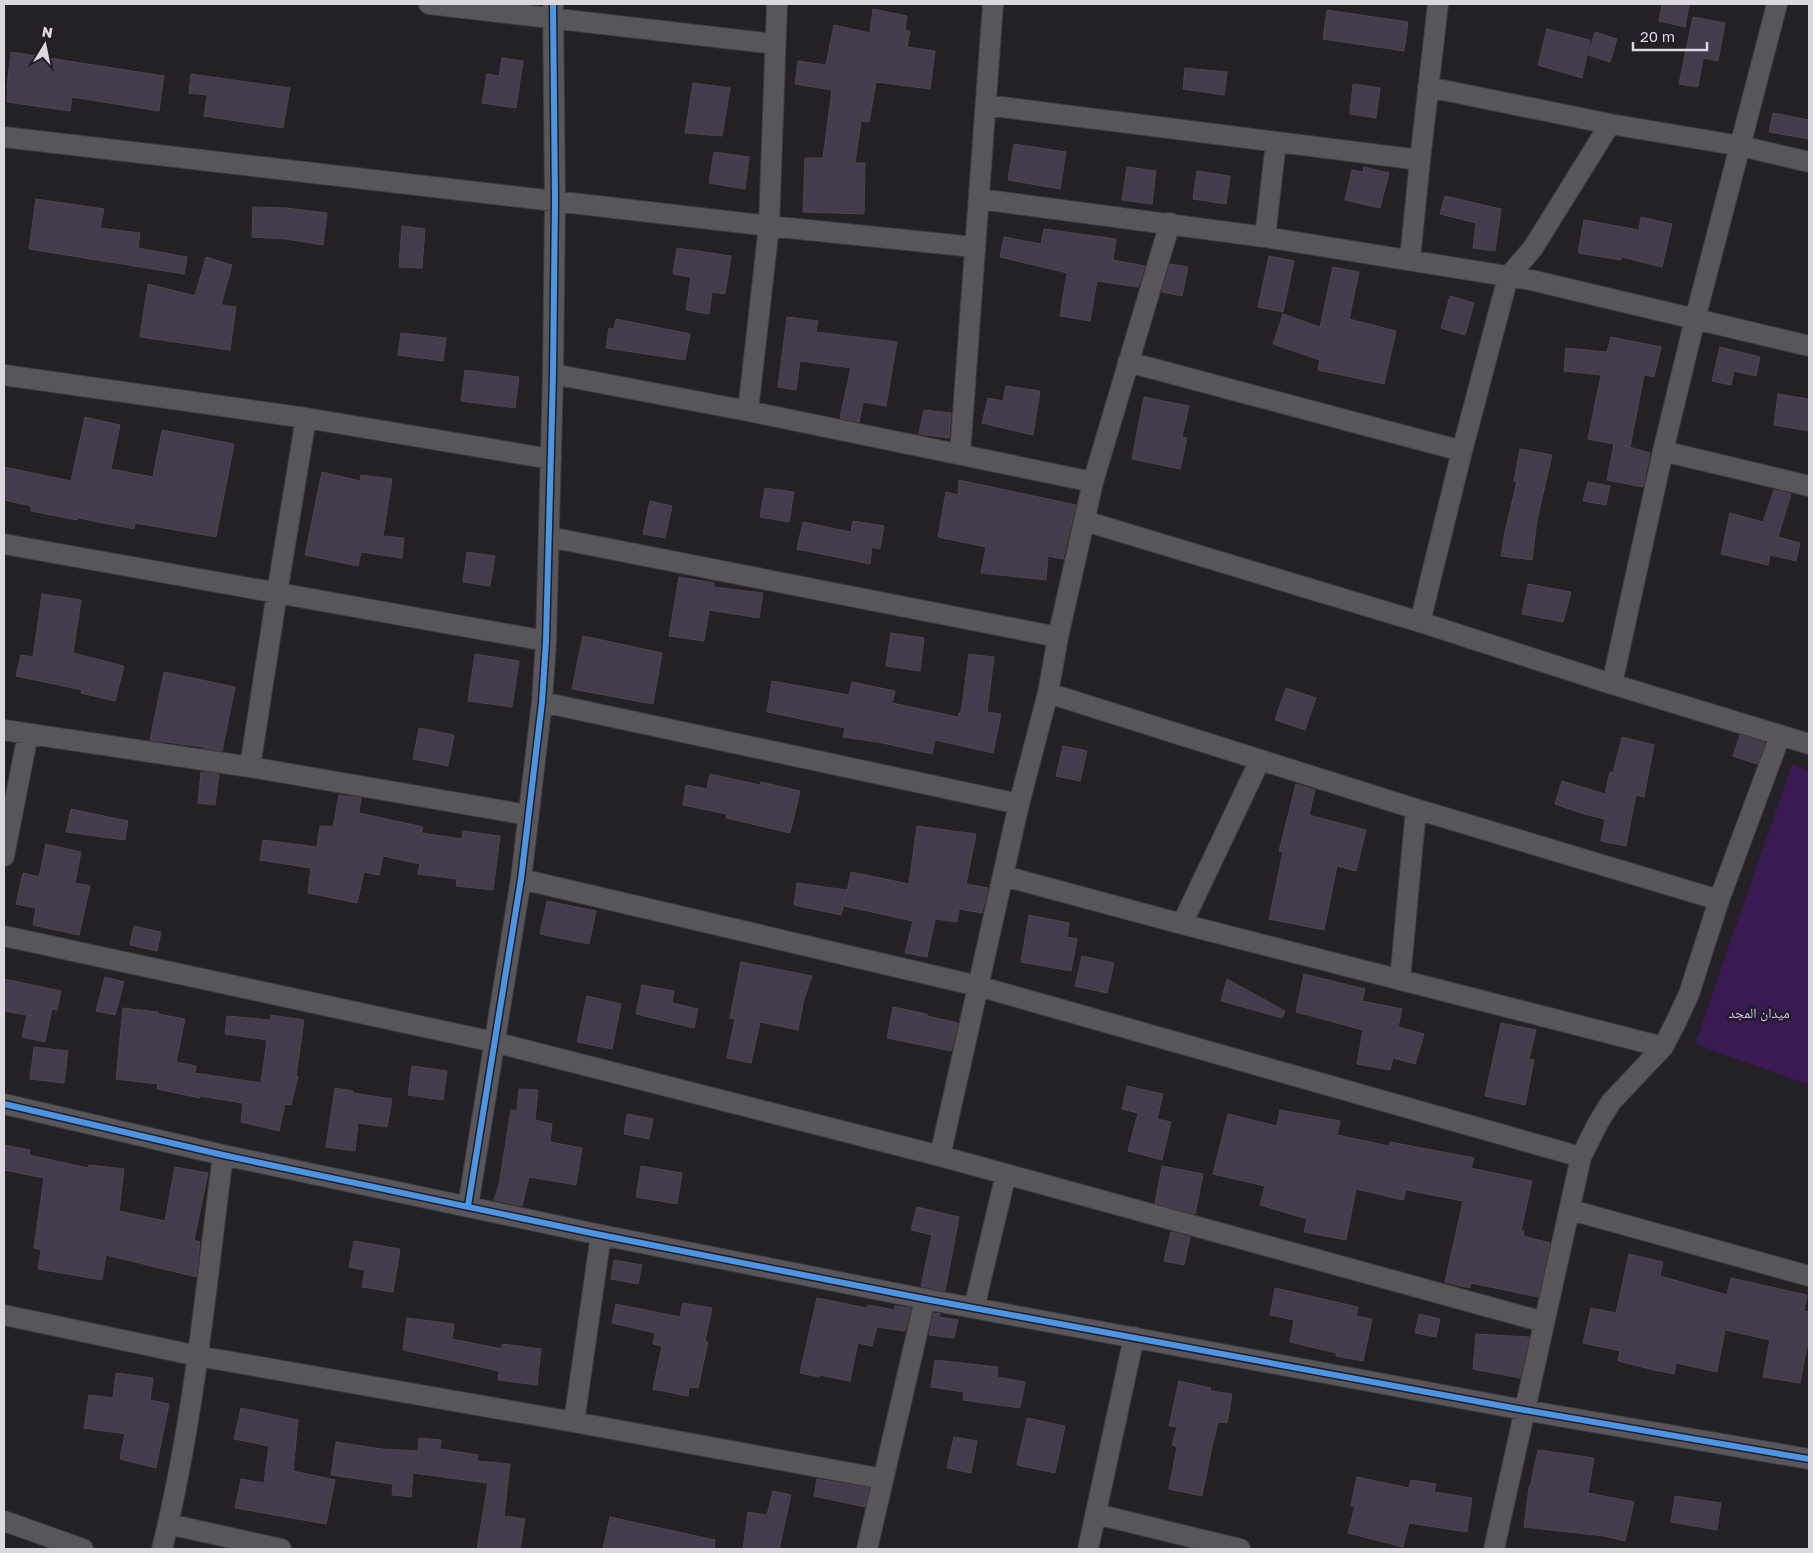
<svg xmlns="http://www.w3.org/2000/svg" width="1813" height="1553" font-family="'Golos Text','Noto Naskh Arabic',sans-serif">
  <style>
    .green { fill: #391a53 }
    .building { fill: #433c4c; stroke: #4a474c }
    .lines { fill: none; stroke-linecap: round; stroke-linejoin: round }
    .street-casing { stroke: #3e3b41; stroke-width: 22 }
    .street { stroke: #58565b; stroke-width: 20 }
    .cycleway-casing { stroke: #221d29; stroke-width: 9 }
    .cycleway { stroke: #4d94e3; stroke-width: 6 }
    .labels { text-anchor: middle; stroke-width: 5; stroke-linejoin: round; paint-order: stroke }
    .park-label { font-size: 14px; fill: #d9befa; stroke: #221d29 }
  </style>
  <rect width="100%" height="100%" fill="#232026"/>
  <path class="green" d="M 1792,764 L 1809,771 L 1809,1085 L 1695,1044 Z"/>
  <path class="building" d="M 1662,4 L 1689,4 L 1685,27 L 1659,21 Z
    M 873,9 L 907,16 L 905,30 L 910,31 L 907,47 L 935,51 L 930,89 L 876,82 L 869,122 L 861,121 L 855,163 L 865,163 L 864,214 L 803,212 L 805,158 L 823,158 L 832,90 L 795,84 L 798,61 L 826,65 L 834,25 L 870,33 Z
    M 1327,10 L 1408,22 L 1404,51 L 1323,39 Z
    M 1693,17 L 1725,23 L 1718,61 L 1703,58 L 1698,87 L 1679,84 Z
    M 1547,29 L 1590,40 L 1582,78 L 1538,65 Z
    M 1595,32 L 1617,39 L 1610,62 L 1588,55 Z
    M 11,52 L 164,76 L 159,111 L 72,97 L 70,111 L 7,102 L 8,88 L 7,88 Z
    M 502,58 L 523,61 L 516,108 L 482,103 L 487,74 L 499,76 Z
    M 1185,68 L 1227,72 L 1224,95 L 1183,89 Z
    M 191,74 L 290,88 L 283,128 L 204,116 L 207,95 L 189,93 Z
    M 693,83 L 730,88 L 722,136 L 685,133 Z
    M 1353,84 L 1380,88 L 1376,118 L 1350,114 Z
    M 1773,113 L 1809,120 L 1809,139 L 1769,132 Z
    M 1014,144 L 1066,152 L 1060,189 L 1008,180 Z
    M 714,152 L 749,157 L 745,189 L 709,183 Z
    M 1127,167 L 1156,171 L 1152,204 L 1122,200 Z
    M 1364,167 L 1389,173 L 1380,208 L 1345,200 L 1352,170 L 1363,172 Z
    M 1197,171 L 1230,176 L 1226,204 L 1193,199 Z
    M 1445,196 L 1501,209 L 1495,251 L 1473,248 L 1476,223 L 1440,214 Z
    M 36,199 L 104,209 L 100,228 L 140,233 L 138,248 L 187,257 L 184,274 L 29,249 Z
    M 253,207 L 286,208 L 327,213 L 323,245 L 286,239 L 252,237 Z
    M 1641,217 L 1672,224 L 1662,267 L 1622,257 L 1621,260 L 1578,253 L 1584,220 L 1639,230 Z
    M 402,226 L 425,229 L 422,268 L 399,267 Z
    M 1044,229 L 1116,239 L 1113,260 L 1145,266 L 1138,287 L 1097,281 L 1090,321 L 1060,316 L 1067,273 L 1000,257 L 1004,237 L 1041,244 Z
    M 677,248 L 731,256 L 725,294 L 712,292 L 709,314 L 686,310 L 691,277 L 673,274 Z
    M 1269,256 L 1294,261 L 1283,312 L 1258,307 Z
    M 206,257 L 232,265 L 221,305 L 236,307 L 230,350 L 140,337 L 148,284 L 195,296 Z
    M 1170,264 L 1188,267 L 1182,296 L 1162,292 Z
    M 1333,267 L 1359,272 L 1349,319 L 1396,331 L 1384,384 L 1318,370 L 1320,360 L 1273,344 L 1283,314 L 1320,327 Z
    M 1450,296 L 1474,303 L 1465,335 L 1441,328 Z
    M 787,317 L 818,321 L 816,332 L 897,342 L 886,406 L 863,402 L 859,422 L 840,418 L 851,368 L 800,361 L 796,390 L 778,387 Z
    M 616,319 L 690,334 L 685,360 L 606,348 L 609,328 L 614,329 Z
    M 401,333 L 446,338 L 443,361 L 398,355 Z
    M 1611,337 L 1661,347 L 1654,377 L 1644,375 L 1630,447 L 1623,445 L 1650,453 L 1643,487 L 1607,480 L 1614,444 L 1588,439 L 1601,375 L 1564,371 L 1566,348 L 1607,352 Z
    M 1720,347 L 1760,357 L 1756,376 L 1734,371 L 1731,385 L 1712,381 Z
    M 465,370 L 519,377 L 515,408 L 461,401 Z
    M 1006,386 L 1040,391 L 1033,435 L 982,423 L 988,398 L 1003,401 Z
    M 1778,394 L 1809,399 L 1809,431 L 1774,425 Z
    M 1144,397 L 1189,406 L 1182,437 L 1187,438 L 1180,469 L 1132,459 Z
    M 924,410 L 951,413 L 949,438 L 919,434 Z
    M 85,417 L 120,425 L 111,469 L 153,477 L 162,430 L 234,444 L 216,537 L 135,523 L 134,529 L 78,518 L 77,520 L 31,511 L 31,506 L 4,500 L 4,467 L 71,481 Z
    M 1520,449 L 1552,455 L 1537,520 L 1532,560 L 1501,556 L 1505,532 L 1517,481 L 1514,481 Z
    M 322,472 L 360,481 L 361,475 L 392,479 L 383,536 L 404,538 L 402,558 L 361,552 L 358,566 L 305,555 Z
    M 959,480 L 1076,505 L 1063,559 L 1048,556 L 1046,580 L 981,573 L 986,547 L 938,537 L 946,492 L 958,495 Z
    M 1588,482 L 1610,486 L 1606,505 L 1583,501 Z
    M 765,488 L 794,492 L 789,522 L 760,517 Z
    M 1774,490 L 1791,494 L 1778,537 L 1800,543 L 1796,561 L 1770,555 L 1768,565 L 1721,554 L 1730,513 L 1763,522 Z
    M 650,501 L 672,506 L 665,538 L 643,534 Z
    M 853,521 L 884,526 L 880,549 L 872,547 L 870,564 L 797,549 L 803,522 L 851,532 Z
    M 467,552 L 495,556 L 490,586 L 463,582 Z
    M 679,577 L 714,583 L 713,587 L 763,593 L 759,618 L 709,610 L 704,641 L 669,636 Z
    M 1528,584 L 1571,592 L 1563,622 L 1522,614 Z
    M 42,594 L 81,600 L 73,653 L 124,666 L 115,701 L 81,693 L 82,690 L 16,676 L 21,655 L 33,657 Z
    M 891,633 L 924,638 L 920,671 L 886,666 Z
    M 583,636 L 662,653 L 653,704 L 572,689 Z
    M 475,654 L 519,661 L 512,707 L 468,701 Z
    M 969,654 L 994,657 L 987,712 L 1001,714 L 993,753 L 935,740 L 932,754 L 878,742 L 843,737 L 845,728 L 767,712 L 772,681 L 849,695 L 852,682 L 895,691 L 892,703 L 958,717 L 959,713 L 961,713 Z
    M 164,672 L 235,687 L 222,751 L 204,748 L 204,747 L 150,740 Z
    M 1286,688 L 1316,698 L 1305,730 L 1275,720 Z
    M 419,728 L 454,735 L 448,766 L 413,759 Z
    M 1740,735 L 1765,743 L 1757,764 L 1733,756 Z
    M 1622,737 L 1654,745 L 1644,797 L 1636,795 L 1626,846 L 1601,841 L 1605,819 L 1584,814 L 1555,804 L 1562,781 L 1605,794 L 1610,772 L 1613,773 Z
    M 1063,746 L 1087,751 L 1080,781 L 1056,776 Z
    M 201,772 L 219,774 L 215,805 L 198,803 Z
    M 710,774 L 760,785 L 761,782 L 800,791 L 790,833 L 726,818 L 727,814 L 683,805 L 686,785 L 707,789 Z
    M 1296,784 L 1315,790 L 1309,815 L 1366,830 L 1356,871 L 1337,866 L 1324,930 L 1269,919 L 1283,852 L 1279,851 Z
    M 339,795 L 361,798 L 359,813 L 423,827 L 421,833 L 462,839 L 463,831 L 500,836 L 493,890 L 456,886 L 457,879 L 418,874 L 420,864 L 383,856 L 379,875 L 364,872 L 357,903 L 308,893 L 311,868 L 260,860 L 263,840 L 317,847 L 320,826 L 333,827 Z
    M 71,809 L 128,821 L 125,840 L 66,832 Z
    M 917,826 L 976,834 L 966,884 L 988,888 L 982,913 L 959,909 L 957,922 L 935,919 L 927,957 L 905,953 L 913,921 L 844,906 L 851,872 L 909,884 Z
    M 46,844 L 81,852 L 75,883 L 90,886 L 79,935 L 33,925 L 36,908 L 16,904 L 23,873 L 39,877 Z
    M 797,883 L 847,890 L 841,915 L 794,905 Z
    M 547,901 L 596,911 L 589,944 L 540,934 Z
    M 1029,915 L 1069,923 L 1067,937 L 1077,939 L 1071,971 L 1021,962 Z
    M 134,926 L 161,932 L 157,951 L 130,945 Z
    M 1082,956 L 1114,963 L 1107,993 L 1075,986 Z
    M 741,962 L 812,976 L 804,999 L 798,1030 L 760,1022 L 751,1063 L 727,1058 L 735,1019 L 730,1018 Z
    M 1304,974 L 1365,989 L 1362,1001 L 1402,1009 L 1398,1027 L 1424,1034 L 1415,1064 L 1393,1058 L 1390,1070 L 1357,1064 L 1363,1030 L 1296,1012 Z
    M 105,977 L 124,982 L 115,1015 L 96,1011 Z
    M 4,979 L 61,991 L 57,1010 L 52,1009 L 45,1042 L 22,1037 L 27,1015 L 4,1011 Z
    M 1227,979 L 1285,1011 L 1282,1018 L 1221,1001 Z
    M 642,985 L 674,991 L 672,1003 L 698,1009 L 694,1028 L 636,1014 Z
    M 587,996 L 621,1004 L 612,1049 L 577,1042 Z
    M 893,1007 L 927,1014 L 927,1016 L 958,1023 L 951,1051 L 887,1038 Z
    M 123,1008 L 158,1012 L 158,1014 L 185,1019 L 176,1062 L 196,1066 L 195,1073 L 261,1083 L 267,1040 L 225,1034 L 227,1016 L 270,1020 L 271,1015 L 304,1020 L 296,1076 L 298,1076 L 291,1105 L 285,1104 L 279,1131 L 241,1122 L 243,1103 L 200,1096 L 200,1098 L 157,1089 L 158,1084 L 116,1079 Z
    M 1501,1023 L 1536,1030 L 1529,1059 L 1534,1060 L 1525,1105 L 1485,1096 Z
    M 34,1047 L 68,1051 L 64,1083 L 30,1079 Z
    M 412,1066 L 447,1071 L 443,1100 L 408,1095 Z
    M 1127,1086 L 1163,1094 L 1157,1119 L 1171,1122 L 1162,1160 L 1128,1151 L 1138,1113 L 1122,1109 Z
    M 335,1088 L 353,1091 L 353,1093 L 392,1099 L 387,1127 L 358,1123 L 355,1151 L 326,1147 Z
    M 519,1089 L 538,1090 L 535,1120 L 552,1124 L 550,1142 L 582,1148 L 576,1185 L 529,1177 L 522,1206 L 494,1200 L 499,1185 L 511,1110 L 517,1111 Z
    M 1280,1110 L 1340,1121 L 1337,1135 L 1389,1146 L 1390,1142 L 1474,1158 L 1471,1168 L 1532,1181 L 1521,1231 L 1524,1231 L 1523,1236 L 1550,1243 L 1538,1297 L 1471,1283 L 1470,1288 L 1445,1282 L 1463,1201 L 1406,1190 L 1403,1200 L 1356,1189 L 1346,1240 L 1304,1232 L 1307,1219 L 1260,1205 L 1265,1186 L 1213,1174 L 1228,1114 L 1277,1126 Z
    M 627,1114 L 653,1119 L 649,1139 L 624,1134 Z
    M 4,1145 L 30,1150 L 29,1155 L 88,1168 L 89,1165 L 124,1169 L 119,1211 L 165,1221 L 175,1167 L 208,1173 L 194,1240 L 200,1242 L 196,1277 L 106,1255 L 102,1280 L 38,1269 L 41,1250 L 34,1248 L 44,1178 L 4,1170 Z
    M 641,1166 L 682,1173 L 677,1204 L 636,1197 Z
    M 1162,1166 L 1203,1174 L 1195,1214 L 1155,1203 Z
    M 917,1207 L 959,1217 L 945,1291 L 921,1286 L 932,1235 L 911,1230 Z
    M 1171,1232 L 1190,1237 L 1184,1265 L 1164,1261 Z
    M 354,1241 L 400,1249 L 393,1292 L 362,1287 L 365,1270 L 349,1267 Z
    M 1629,1254 L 1663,1262 L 1660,1276 L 1727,1295 L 1731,1278 L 1807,1295 L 1804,1311 L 1809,1312 L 1809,1346 L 1807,1346 L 1800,1383 L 1763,1377 L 1770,1340 L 1725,1330 L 1717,1372 L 1676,1363 L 1674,1374 L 1650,1369 L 1618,1361 L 1620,1351 L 1583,1343 L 1591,1308 L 1616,1313 Z
    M 614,1260 L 642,1265 L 638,1284 L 611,1279 Z
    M 1275,1288 L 1358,1307 L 1356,1316 L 1372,1319 L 1363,1361 L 1336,1356 L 1336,1353 L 1290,1342 L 1294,1320 L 1270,1315 Z
    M 817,1298 L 867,1308 L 868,1305 L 895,1310 L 895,1306 L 911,1308 L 905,1331 L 877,1327 L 872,1346 L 858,1343 L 850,1381 L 819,1375 L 819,1377 L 800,1373 Z
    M 683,1303 L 712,1308 L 705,1341 L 708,1342 L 698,1388 L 689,1387 L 688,1396 L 653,1389 L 662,1346 L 653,1344 L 655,1333 L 612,1323 L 616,1304 L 680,1317 Z
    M 934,1313 L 940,1314 L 939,1317 L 958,1320 L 954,1338 L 929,1335 Z
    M 1419,1314 L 1440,1319 L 1436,1337 L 1415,1333 Z
    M 407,1318 L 454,1324 L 452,1339 L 502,1349 L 502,1344 L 541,1349 L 537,1385 L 498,1380 L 499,1371 L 403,1350 Z
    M 1476,1334 L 1529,1337 L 1520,1378 L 1473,1369 Z
    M 935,1360 L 998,1367 L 997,1377 L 1025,1382 L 1020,1408 L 963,1400 L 964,1392 L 931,1387 Z
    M 116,1373 L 153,1378 L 150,1400 L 169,1404 L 156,1468 L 120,1459 L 125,1434 L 84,1428 L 89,1395 L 113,1398 Z
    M 1179,1381 L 1211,1388 L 1210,1391 L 1232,1394 L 1227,1423 L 1218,1422 L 1212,1447 L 1202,1496 L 1169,1489 L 1177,1447 L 1172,1445 L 1177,1427 L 1169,1426 Z
    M 241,1408 L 298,1420 L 293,1471 L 335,1480 L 326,1524 L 235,1508 L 241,1479 L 264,1483 L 269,1446 L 234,1439 Z
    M 1027,1418 L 1065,1426 L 1055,1473 L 1017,1465 Z
    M 954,1437 L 977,1441 L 971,1473 L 947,1468 Z
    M 419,1438 L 441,1440 L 440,1449 L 478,1455 L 477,1461 L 510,1464 L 504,1516 L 525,1519 L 520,1549 L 477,1549 L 488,1483 L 413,1473 L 411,1497 L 392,1495 L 393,1484 L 331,1475 L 336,1442 L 381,1449 L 418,1451 Z
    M 1538,1450 L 1594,1458 L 1588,1493 L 1634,1502 L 1625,1541 L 1604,1536 L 1524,1527 L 1529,1487 L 1530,1487 Z
    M 1357,1477 L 1409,1488 L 1411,1480 L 1436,1484 L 1434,1492 L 1472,1498 L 1467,1532 L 1409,1523 L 1403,1547 L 1348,1533 L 1355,1506 L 1351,1506 Z
    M 817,1479 L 869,1488 L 865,1507 L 814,1496 Z
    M 773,1491 L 791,1495 L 779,1549 L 743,1549 L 748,1512 L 767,1515 Z
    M 1675,1496 L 1721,1503 L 1717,1530 L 1671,1522 Z
    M 610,1517 L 715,1540 L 714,1549 L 603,1549 Z"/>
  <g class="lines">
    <g class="street-casing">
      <path id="street" d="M 429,4 L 775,44
        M 1428,87 L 1610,124 L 1741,146 L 1809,162
        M 986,105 L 1420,160
        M 4,137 L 769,226 L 974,247
        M 980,199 L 1265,237 L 1531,280 L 1809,346
        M 1265,237 L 1276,142
        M 1410,259 L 1420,160 L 1438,4
        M 1128,362 L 1462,451
        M 553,374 L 748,411 L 1093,482
        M 4,375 L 306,418 L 551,459
        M 748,411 L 769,226 L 777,4
        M 1663,451 L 1809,486
        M 960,454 L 993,4
        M 1085,521 L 1420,622 L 1612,684 L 1809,744
        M 549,537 L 1058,637
        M 4,544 L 546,641
        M 1420,622 L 1462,451 L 1508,277 L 1533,248 L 1610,124
        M 1612,684 L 1663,451 L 1695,319 L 1777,4
        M 1048,693 L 1416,809 L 1719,900
        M 542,702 L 1019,804
        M 4,730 L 250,767 L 528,815
        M 250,767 L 277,593 L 306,418
        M 4,856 L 28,734
        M 1004,876 L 1182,924 L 1663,1047
        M 521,879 L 978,986 L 1581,1157
        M 1182,924 L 1260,760
        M 4,936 L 494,1042 L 940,1156 L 1544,1322
        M 1400,980 L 1416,809
        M 4,1104 L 223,1155 L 601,1235 L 925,1299 L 1524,1410 L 1809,1459
        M 940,1156 L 1019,804 L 1048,693 L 1058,637 L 1093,482 L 1170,223
        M 468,1206 L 521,879 L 542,702 L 546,641 L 553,374 L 555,201 L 553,4
        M 1571,1210 L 1809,1276
        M 974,1308 L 1006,1174
        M 4,1315 L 198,1356 L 574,1422 L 883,1479
        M 574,1422 L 601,1235
        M 1096,1514 L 1240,1549
        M 4,1521 L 83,1549
        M 168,1524 L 281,1549
        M 162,1549 C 194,1421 206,1286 223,1155
        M 867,1549 L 925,1299
        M 1088,1549 L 1134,1337
        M 1494,1549 L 1581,1157 L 1598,1123 L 1611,1102 L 1663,1047 L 1675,1024 L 1689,994 L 1719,900 L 1780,736"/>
    </g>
    <use href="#street" class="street"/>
    <g class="cycleway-casing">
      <path id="cycleway" d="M 4,1104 L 223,1155 L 601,1235 L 925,1299 L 1524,1410 L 1809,1459
        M 468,1206 L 521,879 L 542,702 L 546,641 L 553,374 L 555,201 L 553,4"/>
    </g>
    <use href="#cycleway" class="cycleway"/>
  </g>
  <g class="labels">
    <g class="park-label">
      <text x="1759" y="1018">ميدان المجد</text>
    </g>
  </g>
  <rect width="1813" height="1553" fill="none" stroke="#dcd8e0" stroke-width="10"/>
  <g transform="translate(45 45) rotate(10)" stroke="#221d29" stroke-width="4" paint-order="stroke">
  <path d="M0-4L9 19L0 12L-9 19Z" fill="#dcd8e0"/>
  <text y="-8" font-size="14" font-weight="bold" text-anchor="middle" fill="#dcd8e0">N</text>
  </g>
  <path d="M1633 42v8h74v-8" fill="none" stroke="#dcd8e0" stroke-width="2.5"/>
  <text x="1640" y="42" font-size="15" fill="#dcd8e0" stroke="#221d29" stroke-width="4" paint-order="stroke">20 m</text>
</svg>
